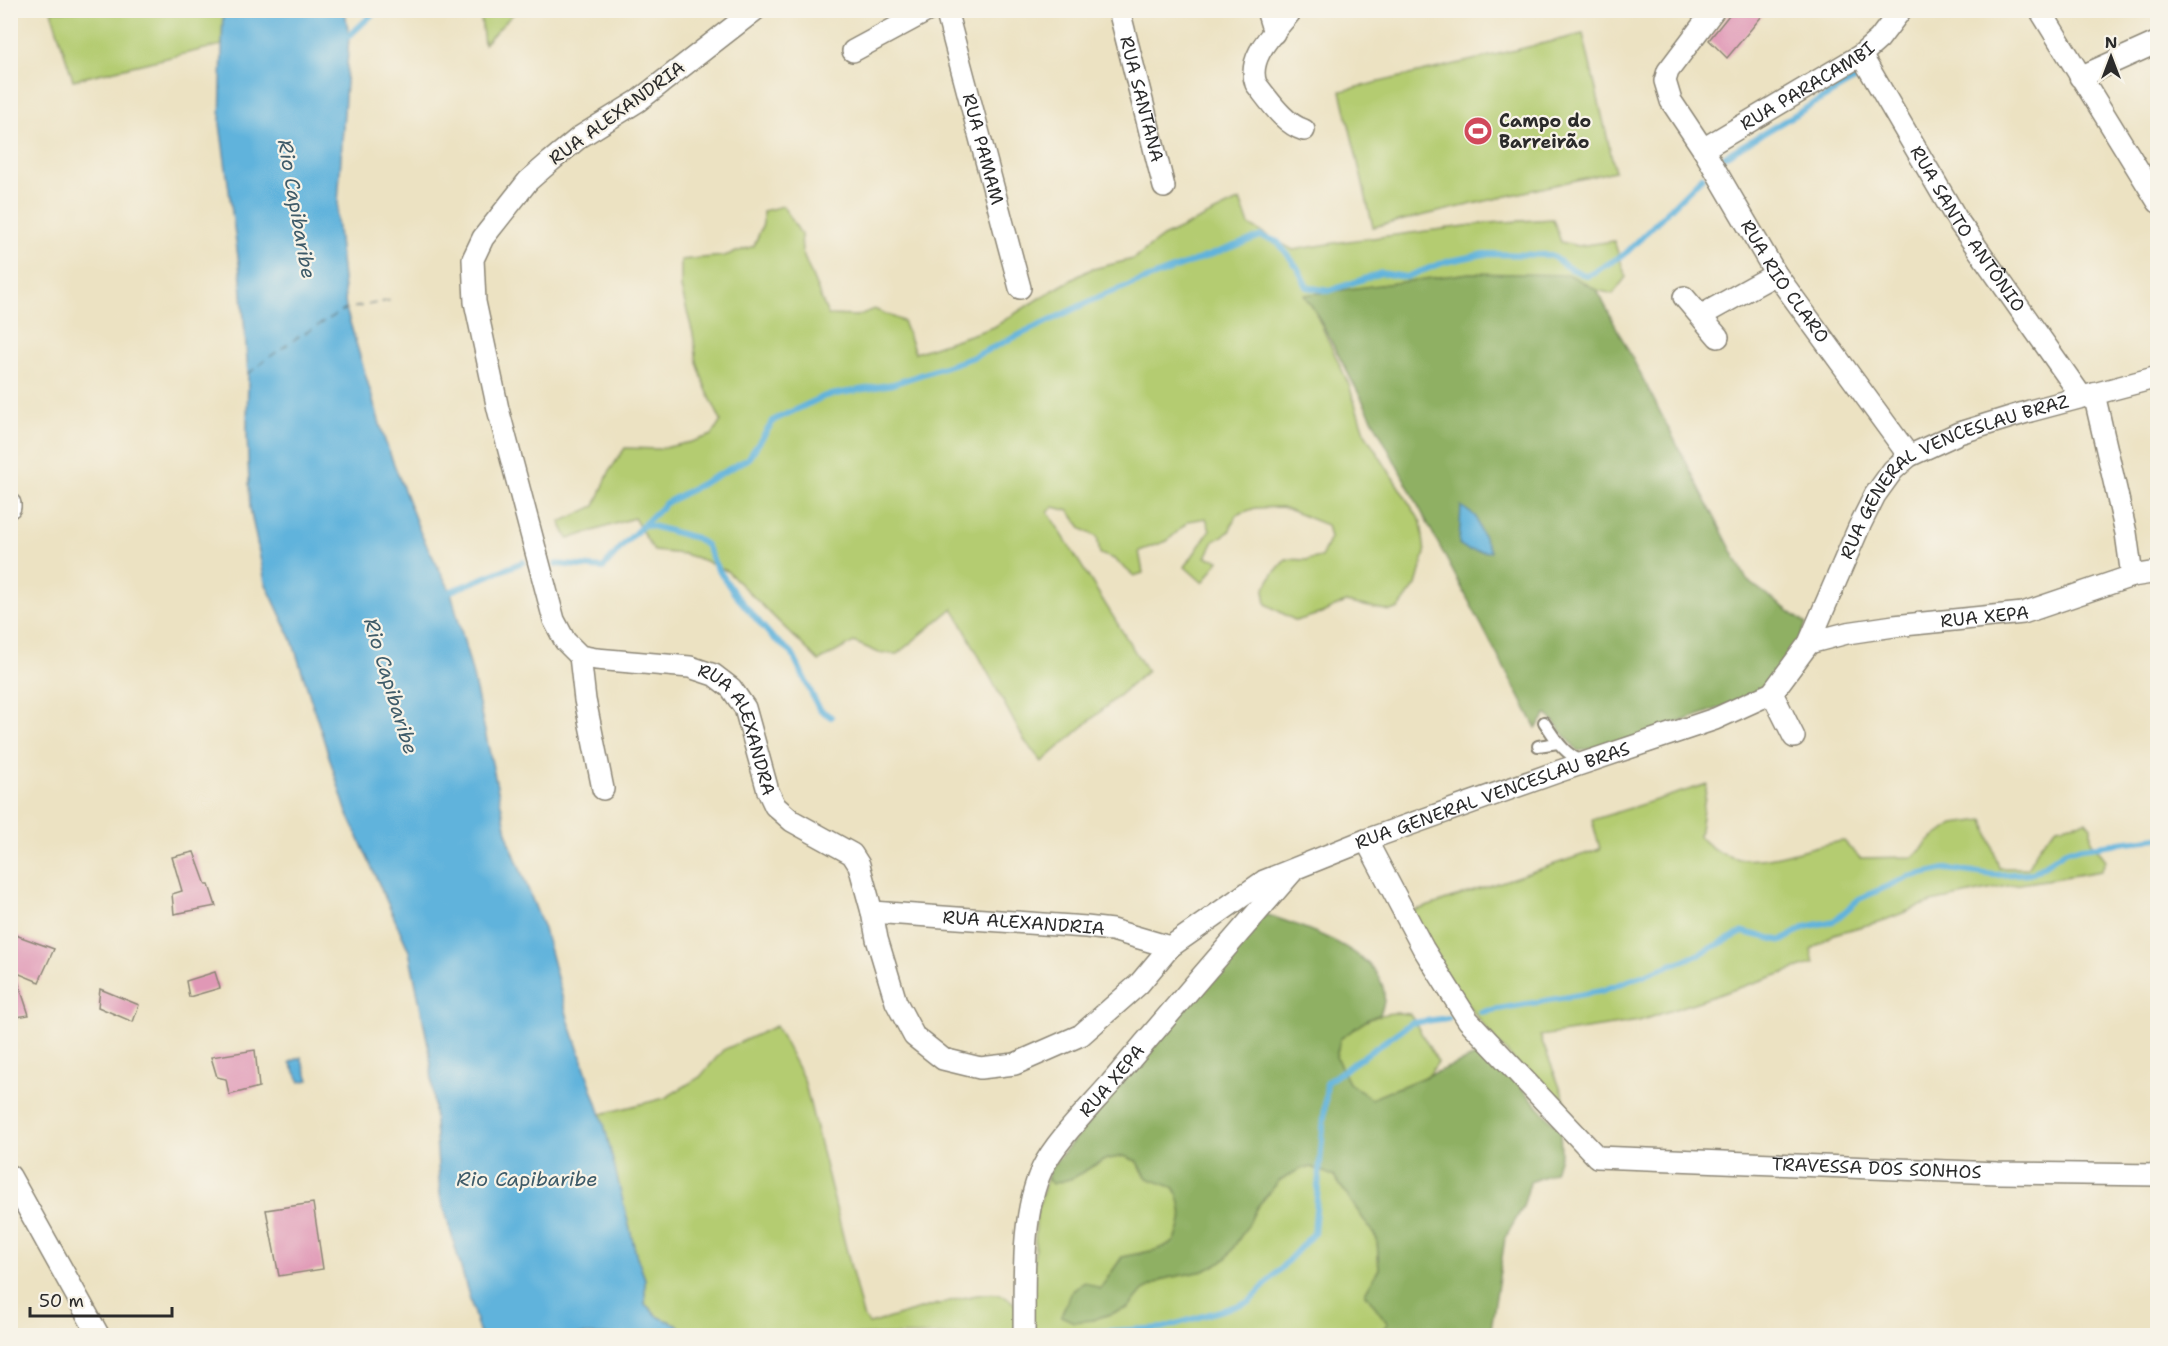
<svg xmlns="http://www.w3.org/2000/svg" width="2168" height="1346" font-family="'Shantell Sans',sans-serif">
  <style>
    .green { fill: #b4cc71; stroke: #707c4e; stroke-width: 1.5 }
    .forest { fill: #8fb063; stroke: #5d6e47; stroke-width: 1.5 }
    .water { fill: #61b3dc; stroke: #466f84; stroke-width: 1.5 }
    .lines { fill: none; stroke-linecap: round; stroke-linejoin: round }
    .stream { stroke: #61b3dc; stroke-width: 6 }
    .ferry { stroke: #3e5b69; stroke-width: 1.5; stroke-dasharray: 8 6; stroke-linecap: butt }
    .building { fill: #e098b6 }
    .service-casing { stroke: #8c8676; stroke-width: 14 }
    .minor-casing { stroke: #8c8676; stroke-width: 24 }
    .service { stroke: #fff; stroke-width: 10 }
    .minor { stroke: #fff; stroke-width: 21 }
    .labels { text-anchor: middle; stroke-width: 4.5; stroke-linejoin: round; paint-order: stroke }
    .street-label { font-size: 18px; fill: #2b2b2b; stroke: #f7f3e8 }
    .poi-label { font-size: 18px; font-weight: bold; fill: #2b2b2b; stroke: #f7f3e8; text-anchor: start }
    .water-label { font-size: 20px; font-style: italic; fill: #3e5b69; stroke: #f7f3e8 }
  </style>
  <rect width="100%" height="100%" fill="#f7f3e8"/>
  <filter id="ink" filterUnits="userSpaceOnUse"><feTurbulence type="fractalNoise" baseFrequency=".0167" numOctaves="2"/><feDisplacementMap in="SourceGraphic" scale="12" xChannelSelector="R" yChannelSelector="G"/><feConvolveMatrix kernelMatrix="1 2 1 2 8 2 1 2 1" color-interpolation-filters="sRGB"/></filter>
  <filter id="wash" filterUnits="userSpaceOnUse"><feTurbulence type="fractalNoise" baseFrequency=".008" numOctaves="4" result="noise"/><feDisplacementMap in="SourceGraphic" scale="24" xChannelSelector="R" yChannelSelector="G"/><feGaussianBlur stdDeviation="1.35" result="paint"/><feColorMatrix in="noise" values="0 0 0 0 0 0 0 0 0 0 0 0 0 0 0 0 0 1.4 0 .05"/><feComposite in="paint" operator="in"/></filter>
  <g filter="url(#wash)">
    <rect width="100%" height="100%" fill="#ece2c2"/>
    <path class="green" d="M 480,10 L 516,10 L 516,11 L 484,44 Z
      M 51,11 L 223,11 L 222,45 L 73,80 Z
      M 1583,34 L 1615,171 L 1373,227 L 1341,91 Z
      M 1240,200 L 1249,225 L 1293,250 L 1341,242 L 1489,223 L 1553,219 L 1561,242 L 1578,246 L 1614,241 L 1626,277 L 1613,294 L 1597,290 L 1315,312 L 1349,385 L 1364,432 L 1421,522 L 1425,553 L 1416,585 L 1399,608 L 1390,611 L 1345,602 L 1322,613 L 1296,621 L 1266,604 L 1264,590 L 1273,574 L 1286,559 L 1307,560 L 1321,557 L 1330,538 L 1327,525 L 1282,507 L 1255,508 L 1236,515 L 1229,532 L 1214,541 L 1206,557 L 1219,560 L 1203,583 L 1185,567 L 1210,530 L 1206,518 L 1189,521 L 1167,541 L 1139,551 L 1143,573 L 1134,576 L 1114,559 L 1100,554 L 1097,537 L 1082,529 L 1069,511 L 1054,507 L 1048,512 L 1147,671 L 1042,762 L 1024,740 L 953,608 L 897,654 L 879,653 L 854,642 L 819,661 L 727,571 L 703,560 L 684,554 L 654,551 L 634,518 L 568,539 L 560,522 L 595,506 L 610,470 L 625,448 L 659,449 L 691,442 L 712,435 L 721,421 L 706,389 L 697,362 L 693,334 L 681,288 L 681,260 L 724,256 L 754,246 L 763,224 L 763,211 L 783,206 L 801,234 L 802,252 L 828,315 L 857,316 L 874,309 L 903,321 L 915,353 L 994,327 L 1041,297 L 1089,270 L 1133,259 L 1163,237 Z
      M 1707,784 L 1699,836 C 1740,883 1795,846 1844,841 L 1860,858 L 1914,857 L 1928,842 L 1953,824 L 1984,820 L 1999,868 L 2027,868 L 2040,845 L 2057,827 L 2086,821 L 2091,827 L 2091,841 L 2106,860 L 2101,871 L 2008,886 L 1931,902 L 1885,920 L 1834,934 L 1811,950 L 1814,963 L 1639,1021 L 1540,1036 L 1573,1121 L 1495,1040 L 1454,987 L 1408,913 L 1600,849 L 1592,820 Z
      M 1396,1013 L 1410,1014 L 1438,1062 L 1429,1075 L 1371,1099 L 1349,1083 L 1336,1057 L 1340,1039 C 1360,1025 1371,1014 1396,1013 Z
      M 776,1026 L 804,1080 L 863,1316 L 869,1324 C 892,1318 980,1289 997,1294 C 1007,1296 1014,1303 1021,1309 L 1020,1335 L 682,1335 L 678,1325 L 659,1317 L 645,1304 L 645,1279 L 636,1254 L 601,1114 L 665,1098 L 700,1077 L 723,1050 Z
      M 1124,1156 L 1136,1161 L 1147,1178 L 1175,1188 C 1184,1210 1184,1221 1174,1242 L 1156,1250 L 1122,1257 L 1100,1289 L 1092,1320 L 1128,1308 L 1143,1290 L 1167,1278 L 1204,1271 L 1226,1259 L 1248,1225 L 1257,1207 L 1279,1181 L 1300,1169 L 1311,1167 L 1334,1176 L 1377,1239 L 1379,1269 L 1366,1292 L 1388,1324 L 1377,1335 L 1031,1336 L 1036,1216 L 1047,1178 L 1052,1184 L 1073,1178 L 1103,1160 Z"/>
    <path class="forest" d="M 1469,273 L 1570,275 L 1597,290 L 1747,580 L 1806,624 L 1794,653 L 1760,694 L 1614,745 L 1578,751 L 1547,714 L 1536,728 L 1315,311 L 1304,295 Z
      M 1265,914 C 1300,926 1389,953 1384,1000 C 1384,1005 1381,1010 1380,1014 L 1367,1020 L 1340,1039 L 1336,1057 L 1349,1083 L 1371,1099 L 1488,1051 L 1560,1130 L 1561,1153 L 1555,1172 L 1530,1182 L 1523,1207 L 1505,1238 L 1490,1335 L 1377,1335 L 1388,1324 L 1365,1293 L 1379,1269 L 1377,1239 L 1334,1176 L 1311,1167 L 1300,1169 L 1279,1181 L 1257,1207 L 1248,1225 L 1226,1259 L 1204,1271 L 1167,1278 L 1143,1290 L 1128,1308 L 1092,1320 L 1074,1322 L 1061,1316 L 1070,1294 L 1076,1287 L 1085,1282 L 1100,1289 L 1122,1257 L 1156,1250 L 1174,1242 C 1184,1221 1184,1210 1175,1188 L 1147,1178 L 1137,1161 L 1124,1156 L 1103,1160 L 1073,1178 L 1052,1184 L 1047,1178 L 1053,1165 Z"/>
    <path class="water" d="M 223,11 L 345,11 L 349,36 L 337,219 L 346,309 L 385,441 L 421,534 L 451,592 L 472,672 L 509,841 L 544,929 L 569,1022 L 604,1124 L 636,1254 L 645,1279 L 645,1304 L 659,1317 L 678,1325 L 682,1335 L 480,1335 L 440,1194 L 430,1054 L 409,951 L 346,810 L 292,640 L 265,582 L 250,508 L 247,433 L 248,374 L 241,279 L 220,124 Z
      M 1461,506 L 1476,517 L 1480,530 L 1491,552 L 1468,550 L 1459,544 Z
      M 301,1057 L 309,1080 L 300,1082 L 290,1062 Z"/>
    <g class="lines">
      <path class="stream" d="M 344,39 L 349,36 L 377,10
        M 1725,156 L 1864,74
        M 644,524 L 696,538 L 706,545 L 716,566 L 734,593 L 772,637 L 792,653 L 819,709 L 831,717
        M 556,564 L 603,568 L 625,543 L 666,503 L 748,459 L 774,420 L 825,396 L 893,384 L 971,358 L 1101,296 L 1261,236 L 1278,242 L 1297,267 L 1307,287 L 1329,291 L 1381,273 L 1406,277 L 1445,262 L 1484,254 L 1551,255 L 1567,267 L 1587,276 L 1625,254 L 1702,177
        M 446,593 L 523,562
        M 1481,1012 L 1601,991 L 1695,956 L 1743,932 L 1782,941 L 1805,927 L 1834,921 L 1859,899 L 1908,877 L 1946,869 L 1995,875 L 2033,873 L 2067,850 L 2158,838
        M 1071,1336 L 1077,1333 L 1163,1328 L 1249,1302 L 1314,1233 L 1327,1082 L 1411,1023 L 1448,1018"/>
      <path class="ferry" d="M 248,374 L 268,358 L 298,337 L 346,309 L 392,300"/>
    </g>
    <g id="blocks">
      <path class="building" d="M 1733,10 L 1767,10 L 1727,58 L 1709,40 Z
        M 194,852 L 206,885 L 209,885 L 216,906 L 174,914 L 172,894 L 182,891 L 172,857 Z
        M 10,933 L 54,949 L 39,982 L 15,972 L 29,1015 L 10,1018 Z
        M 215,972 L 220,988 L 189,997 L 186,981 Z
        M 100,989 L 139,1005 L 133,1022 L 98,1007 Z
        M 255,1050 L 259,1087 L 229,1095 L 226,1079 L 217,1077 L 211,1057 Z
        M 313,1203 L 323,1269 L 279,1276 L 266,1210 Z"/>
    </g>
  </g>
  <g filter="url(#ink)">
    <use href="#blocks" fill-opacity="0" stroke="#8c8676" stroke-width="1.5"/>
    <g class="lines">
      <g class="service-casing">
        <path id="service" d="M 1544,722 C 1555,738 1564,755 1583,761
          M 1538,746 L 1558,743"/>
      </g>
      <g class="minor-casing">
        <g id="minor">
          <path id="s1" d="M 755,10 L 638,101 L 580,137 L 551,161 L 528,181 L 483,238 L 473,259 L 475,302 L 498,409 L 554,620 L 565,641 L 580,656 L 596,659 L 690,667 L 714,675 L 731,688 L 745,708 L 768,791 L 775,806 L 792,821 L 852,854 L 859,865 L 872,912 L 877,939 L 896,1002 L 914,1036 L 943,1059 L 980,1068 L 1015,1064 L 1081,1035 L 1139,984 L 1170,947 L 1264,881 L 1366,840 L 1560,771 L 1715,719 L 1772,693 L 1809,643 L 1859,527 L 1875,495 L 1893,470 L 1909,456 L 1959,433 L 2030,411 L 2158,377"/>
          <path id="s2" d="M 946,10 L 1020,288"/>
          <path id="s3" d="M 1119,10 L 1164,187"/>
          <path d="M 1267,10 L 1274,33"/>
          <path d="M 1292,10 C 1276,31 1246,56 1256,84 C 1269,100 1284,124 1304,130"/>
          <path id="s4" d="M 1714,10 L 1668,71 L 1665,81 L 1671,101 L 1703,149 L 1776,274 L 1909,456"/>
          <path d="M 2040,10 L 2158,202"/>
          <path d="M 853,51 L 929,10"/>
          <path id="s5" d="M 1861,55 L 1958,221 L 2082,397"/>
          <path d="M 2080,77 L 2158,42"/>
          <path id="s6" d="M 1703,149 L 1861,55 L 1879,39 L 1901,10"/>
          <path d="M 1684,297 L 1718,337"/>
          <path d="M 1702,315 L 1776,274"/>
          <path d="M 2094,394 L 2126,533 L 2132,576"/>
          <path d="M 10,504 L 10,507"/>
          <path id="s7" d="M 1809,643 L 1847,633 L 1894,626 L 2023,613 L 2132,576 L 2158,572"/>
          <path d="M 580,656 L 585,700 L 603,789"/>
          <path d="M 1772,693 L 1794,737"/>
          <path id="s8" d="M 1366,840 L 1423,948 L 1468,1020 L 1597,1157 L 1998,1173 L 2158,1175"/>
          <path id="s9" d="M 872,912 L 1086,927 L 1112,930 L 1170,947"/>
          <path d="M 10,1176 L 99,1336"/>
          <path id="s10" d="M 1024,1336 C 1025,1284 1020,1216 1042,1169 C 1054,1143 1091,1106 1111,1083 C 1170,1012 1231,942 1292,872"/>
        </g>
      </g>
      <use href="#service" class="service"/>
      <use href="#minor" class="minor"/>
    </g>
  </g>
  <defs>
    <g id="stadium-disc" transform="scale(1.5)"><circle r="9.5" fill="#d1495b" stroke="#f7f3e8"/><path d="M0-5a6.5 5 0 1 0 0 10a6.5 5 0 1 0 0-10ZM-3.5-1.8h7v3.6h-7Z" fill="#fff"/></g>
  </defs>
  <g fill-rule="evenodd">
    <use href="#stadium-disc" x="1478" y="131"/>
  </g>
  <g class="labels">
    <g class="street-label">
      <text dy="6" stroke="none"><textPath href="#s6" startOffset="122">RUA PARACAMBI</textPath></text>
      <text dy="6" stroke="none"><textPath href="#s3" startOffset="92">RUA SANTANA</textPath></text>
      <text transform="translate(617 113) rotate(-36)" y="6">RUA ALEXANDRIA</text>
      <text dy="6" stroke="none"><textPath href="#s2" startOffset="144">RUA PAMAM</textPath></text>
      <text dy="6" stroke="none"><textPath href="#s5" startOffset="204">RUA SANTO ANTÔNIO</textPath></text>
      <text dy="6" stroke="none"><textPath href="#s4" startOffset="321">RUA RIO CLARO</textPath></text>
      <text dy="6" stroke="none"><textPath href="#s1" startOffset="2630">RUA GENERAL VENCESLAU BRAZ</textPath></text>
      <text dy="6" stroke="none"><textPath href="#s7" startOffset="178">RUA XEPA</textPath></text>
      <text dy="6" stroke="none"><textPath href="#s1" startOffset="992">RUA ALEXANDRA</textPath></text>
      <text dy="6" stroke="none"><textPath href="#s1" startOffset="2032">RUA GENERAL VENCESLAU BRAS</textPath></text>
      <text dy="6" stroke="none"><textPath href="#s9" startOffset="152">RUA ALEXANDRIA</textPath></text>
      <text dy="6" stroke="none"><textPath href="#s10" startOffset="282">RUA XEPA</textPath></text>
      <text dy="6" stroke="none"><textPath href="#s8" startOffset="675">TRAVESSA DOS SONHOS</textPath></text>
    </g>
    <g class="poi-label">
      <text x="1499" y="127">Campo do<tspan x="1499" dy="21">Barreirão</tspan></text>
    </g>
    <g class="water-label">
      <text transform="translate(297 209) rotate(80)" y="7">Rio Capibaribe</text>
      <text transform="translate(391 686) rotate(73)" y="7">Rio Capibaribe</text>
      <text x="527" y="1186">Rio Capibaribe</text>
    </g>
  </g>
  <rect width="2168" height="1346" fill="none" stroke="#f7f3e8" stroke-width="36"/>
  <g transform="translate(2111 57)" stroke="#f7f3e8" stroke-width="4.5" paint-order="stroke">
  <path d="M0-4.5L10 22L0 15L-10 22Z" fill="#2b2b2b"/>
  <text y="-9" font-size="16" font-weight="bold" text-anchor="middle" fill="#2b2b2b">N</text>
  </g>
  <path d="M30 1307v9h142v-9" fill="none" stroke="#2b2b2b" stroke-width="3"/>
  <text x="39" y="1307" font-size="18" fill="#2b2b2b" stroke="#f7f3e8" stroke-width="4.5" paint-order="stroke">50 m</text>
</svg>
